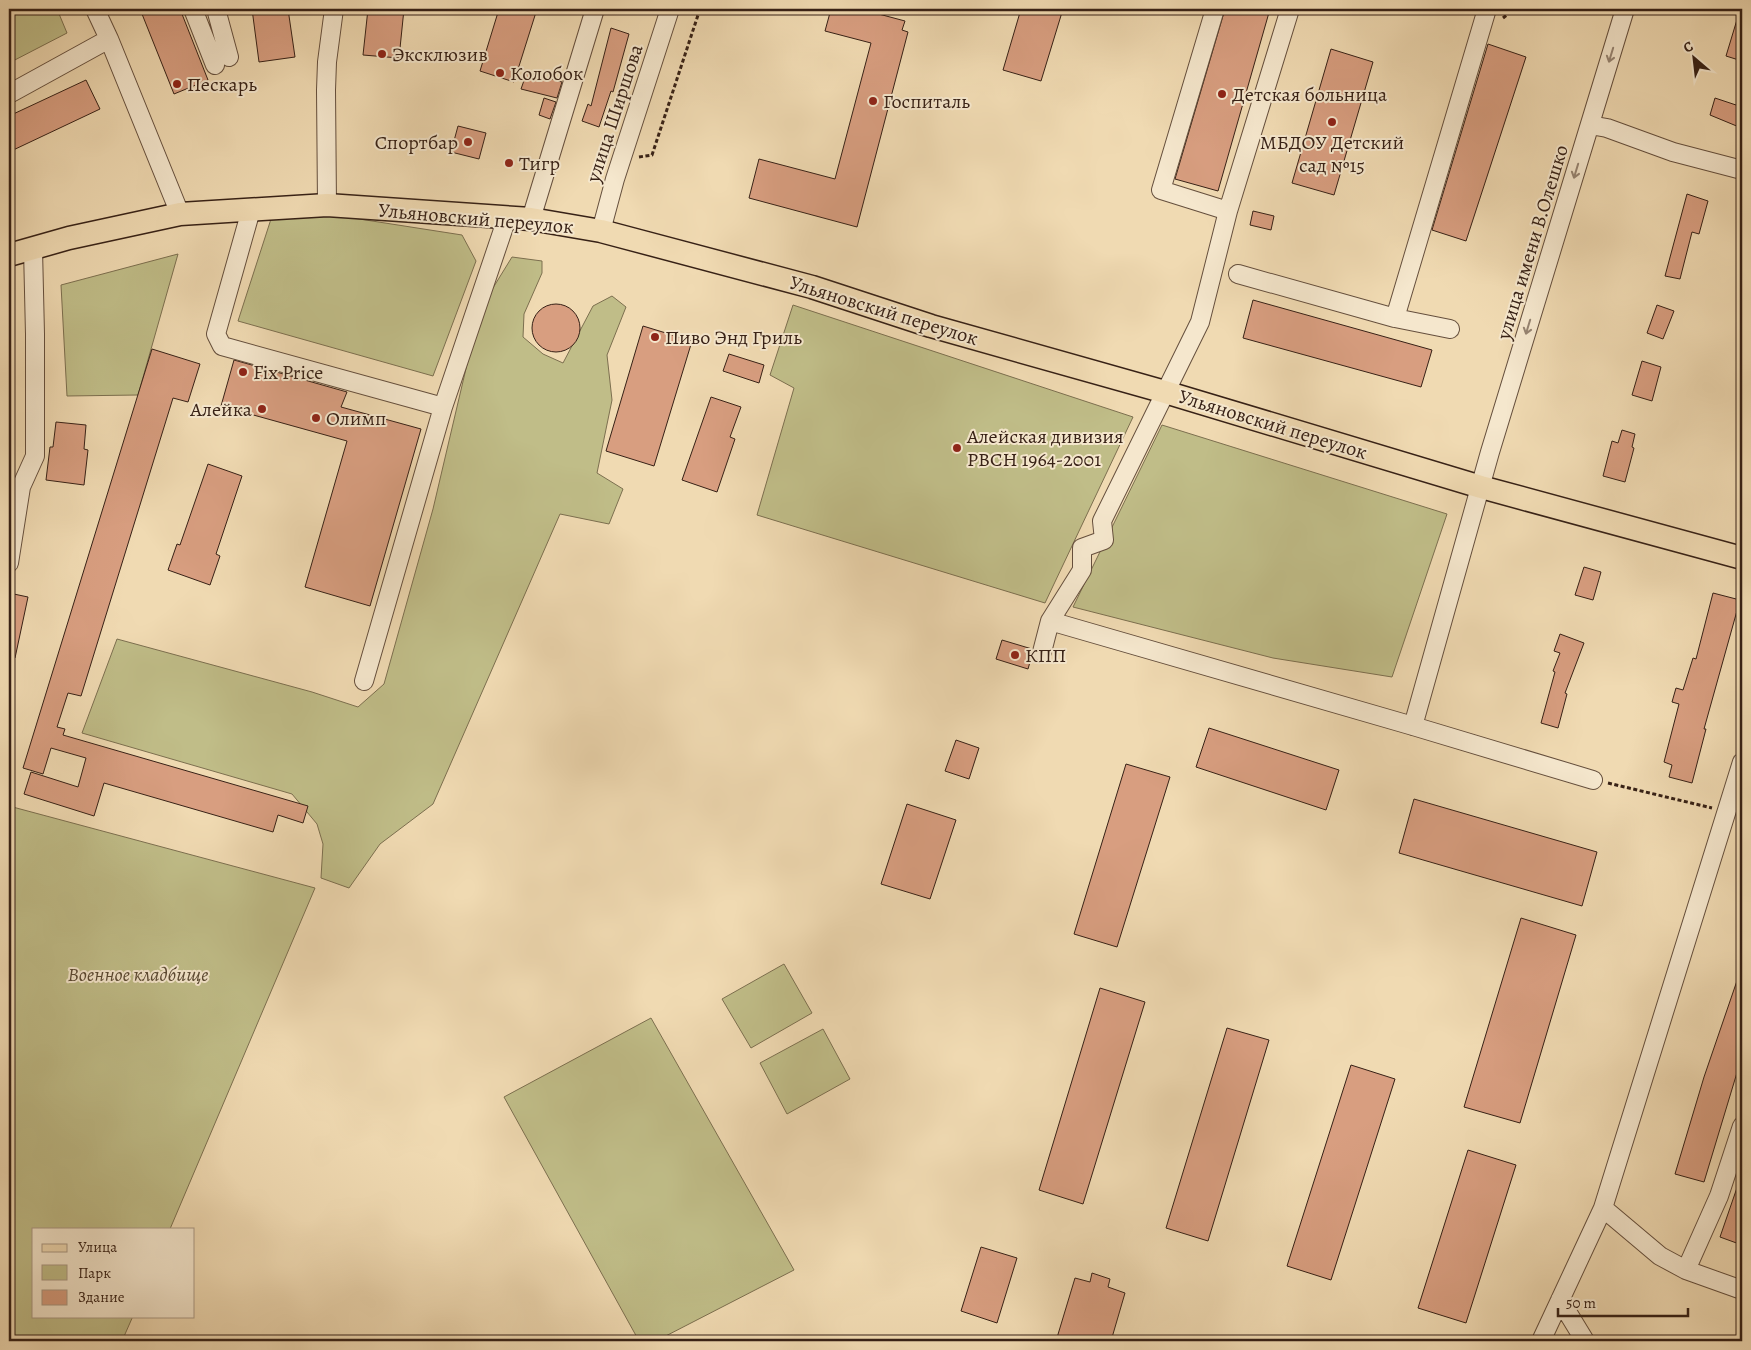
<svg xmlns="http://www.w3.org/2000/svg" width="1751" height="1350" font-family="Alegreya,serif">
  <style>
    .green { fill: #c0bd88; stroke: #7c6f4f }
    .building { fill: #d89e80; stroke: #372116 }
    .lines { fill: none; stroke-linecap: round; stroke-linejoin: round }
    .minor-casing { stroke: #654f3d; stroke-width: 20 }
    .major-casing { stroke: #372116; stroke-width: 25 }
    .path { stroke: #372116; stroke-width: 3; stroke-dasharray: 4 2.5; stroke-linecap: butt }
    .minor { stroke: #f5e7cd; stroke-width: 18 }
    .major { stroke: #f0dab2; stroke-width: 22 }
    .oneway { stroke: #968472 }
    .poi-dot { fill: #8f2418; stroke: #f5e7cd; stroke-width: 2 }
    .labels { text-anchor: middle; stroke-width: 4; stroke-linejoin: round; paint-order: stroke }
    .poi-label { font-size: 20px; fill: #372116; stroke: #f5e7cd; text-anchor: start }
    .street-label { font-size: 20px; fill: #372116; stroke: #f5e7cd }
    .park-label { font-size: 20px; font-style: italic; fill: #594832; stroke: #f5e7cd }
  </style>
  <rect width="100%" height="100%" fill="#f0dab2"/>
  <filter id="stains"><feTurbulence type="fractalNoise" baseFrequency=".004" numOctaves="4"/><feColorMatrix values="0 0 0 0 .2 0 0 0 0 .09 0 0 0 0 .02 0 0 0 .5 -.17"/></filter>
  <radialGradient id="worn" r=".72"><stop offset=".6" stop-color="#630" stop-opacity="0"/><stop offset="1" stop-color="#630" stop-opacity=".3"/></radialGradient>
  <path class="green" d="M 9,9 L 57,9 L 67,33 L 9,63 Z
    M 340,216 L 462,235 L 476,261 L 433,376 L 238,321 L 271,219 Z
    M 178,254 L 138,395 L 67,396 L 61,285 Z
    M 512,257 L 542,261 L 542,273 L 524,314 L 523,337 L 543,354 L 563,363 L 593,306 L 612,296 L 626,307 L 607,355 L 612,400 L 597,473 L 623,489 L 609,524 L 560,514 L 433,804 L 380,844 L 349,888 L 321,878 L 323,844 L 317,824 L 292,794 L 82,733 L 117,639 L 312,692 L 358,707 L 384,684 L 433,509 L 480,309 Z
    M 793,305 L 1133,417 L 1045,603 L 757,515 L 794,388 L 770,375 Z
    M 1162,425 L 1447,514 L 1392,677 L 1273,658 L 1073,607 Z
    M 9,806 L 315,888 L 170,1229 L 34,1229 L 34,1316 L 133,1316 L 122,1341 L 9,1341 Z
    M 784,964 L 812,1013 L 751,1048 L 722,999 Z
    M 651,1018 L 794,1270 L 656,1341 L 639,1341 L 504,1097 Z
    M 823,1029 L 850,1079 L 787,1114 L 760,1063 Z"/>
  <path class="building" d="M 140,9 L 180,9 L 208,80 L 174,94 Z
    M 252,9 L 288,9 L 295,57 L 259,62 Z
    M 368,9 L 404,9 L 399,58 L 363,55 Z
    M 499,9 L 537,9 L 514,82 L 480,71 Z
    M 831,9 L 860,9 L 905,21 L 902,30 L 908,32 L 857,227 L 749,198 L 759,159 L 835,179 L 871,43 L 825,31 Z
    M 1021,9 L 1063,9 L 1041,81 L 1003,70 Z
    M 1225,9 L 1270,9 L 1218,191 L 1175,179 Z
    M 1739,13 L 1742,14 L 1742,61 L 1726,56 Z
    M 611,28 L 629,34 L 613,92 L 611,91 L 599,127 L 582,121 L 588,104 L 591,106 Z
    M 1488,44 L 1526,57 L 1466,241 L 1432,230 Z
    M 1331,49 L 1373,62 L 1334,195 L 1292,183 Z
    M 527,72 L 562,82 L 557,98 L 521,89 Z
    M 86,80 L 100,109 L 9,152 L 9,116 Z
    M 544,98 L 556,102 L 550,119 L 539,115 Z
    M 1715,98 L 1742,107 L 1742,118 L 1739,127 L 1710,115 Z
    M 458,126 L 486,133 L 479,159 L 451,152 Z
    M 1687,194 L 1708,201 L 1699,234 L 1692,232 L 1680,279 L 1665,276 Z
    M 1253,211 L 1274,216 L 1271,230 L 1250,225 Z
    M 1253,300 L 1432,350 L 1421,387 L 1243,338 Z
    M532 328a24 24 0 1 1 48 0a24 24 0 1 1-48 0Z
    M 1657,305 L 1674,311 L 1663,339 L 1647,333 Z
    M 643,326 L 692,341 L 654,466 L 606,451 Z
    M 152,349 L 200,364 L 188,402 L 173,398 L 81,696 L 68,693 L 57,727 L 65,729 L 63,735 L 308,806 L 303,823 L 278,815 L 273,832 L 104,783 L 94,816 L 24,794 L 31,772 L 78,787 L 86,758 L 51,748 L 43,774 L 23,768 Z
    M 729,354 L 764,365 L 759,383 L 723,371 Z
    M 234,360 L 347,392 L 341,407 L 421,429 L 370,606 L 305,587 L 347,441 L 221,406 Z
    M 1642,361 L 1661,367 L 1652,401 L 1632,395 Z
    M 711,397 L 741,407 L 730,437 L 735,439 L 717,492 L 682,480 Z
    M 56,422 L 86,425 L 84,449 L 88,450 L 84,485 L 46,480 L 50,447 L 53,447 Z
    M 1622,430 L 1635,434 L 1632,447 L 1634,448 L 1625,482 L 1603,476 L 1612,441 L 1618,443 Z
    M 208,464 L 242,476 L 216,554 L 220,556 L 210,585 L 168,570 L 177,544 L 180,545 Z
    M 1584,567 L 1601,572 L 1593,600 L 1575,595 Z
    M 9,593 L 28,597 L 15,658 L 9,657 Z
    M 1713,593 L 1740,600 L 1704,729 L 1706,729 L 1692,783 L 1669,777 L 1672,765 L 1664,762 L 1679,704 L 1672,702 L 1676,688 L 1683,690 L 1693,658 L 1696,659 Z
    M 1560,634 L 1584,643 L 1565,693 L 1567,694 L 1558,728 L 1541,723 L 1555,672 L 1553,671 L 1560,653 L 1554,651 Z
    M 1002,640 L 1032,649 L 1032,655 L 1028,669 L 996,659 Z
    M 1209,728 L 1339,770 L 1326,810 L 1196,767 Z
    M 956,740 L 979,748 L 969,779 L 945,771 Z
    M 1126,764 L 1170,777 L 1117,947 L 1074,934 Z
    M 1414,799 L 1597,852 L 1582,906 L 1399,853 Z
    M 907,804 L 956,820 L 930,899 L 881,884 Z
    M 1521,918 L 1576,935 L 1520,1123 L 1464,1107 Z
    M 1740,972 L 1742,973 L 1742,1056 L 1704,1182 L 1675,1174 L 1704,1077 Z
    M 1100,988 L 1145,1002 L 1083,1204 L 1039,1190 Z
    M 1227,1028 L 1269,1040 L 1208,1241 L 1166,1228 Z
    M 1351,1065 L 1395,1079 L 1331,1280 L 1287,1266 Z
    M 1468,1150 L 1516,1165 L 1466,1323 L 1418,1308 Z
    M 1740,1179 L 1742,1179 L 1742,1245 L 1720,1237 Z
    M 981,1247 L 1017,1258 L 997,1323 L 961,1311 Z
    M 1092,1273 L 1110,1279 L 1108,1287 L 1125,1293 L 1111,1341 L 1056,1341 L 1075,1278 L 1090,1282 Z"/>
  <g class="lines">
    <g class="minor-casing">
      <path id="minor" d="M 95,9 L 109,39 L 180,214
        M 193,9 L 215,65
        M 216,9 L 229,57
        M 1215,9 L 1161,190 L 1228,211
        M 9,94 L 109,39
        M 1590,125 L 1607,128 L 1673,152 L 1742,170
        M 327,205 L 326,90 L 327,62 L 334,9
        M 251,210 L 216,334 L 222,346 L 443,407 L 507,218
        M 531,219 L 595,9
        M 601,231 L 615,179 L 670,9
        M 1238,274 L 1395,318 L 1450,329
        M 1395,318 L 1487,9
        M 9,563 L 21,487 L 35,456 L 35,334 L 33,249
        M 1050,621 L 1413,726 L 1593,780
        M 1042,652 L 1050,621 L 1082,570 L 1082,548 L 1104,540 L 1102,521 L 1200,322 L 1228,211 L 1290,9
        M 364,681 L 443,407
        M 1413,726 L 1490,452 L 1625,9
        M 1603,1208 L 1660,1256 L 1686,1270 L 1742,1290
        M 1686,1270 L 1719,1196 L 1742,1126
        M 1560,1300 L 1585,1341
        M 1541,1341 L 1603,1208 L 1742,762"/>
    </g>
    <g class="major-casing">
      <path id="major" d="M 9,255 L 69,238 L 180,214 L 327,205 L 531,219 L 601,231 L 812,287 L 931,326 L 1165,392 L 1481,487 L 1742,558"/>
    </g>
    <path class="path" d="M 1503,18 L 1514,9
      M 639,157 L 652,155 L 700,9
      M 1608,783 L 1712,808"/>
    <use href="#minor" class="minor"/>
    <use href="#major" class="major"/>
  </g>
  <defs><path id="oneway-shaft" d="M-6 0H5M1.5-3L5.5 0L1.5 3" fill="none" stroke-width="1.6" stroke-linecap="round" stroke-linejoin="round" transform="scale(1.25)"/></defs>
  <g class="oneway">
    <use href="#oneway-shaft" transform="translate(1611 55) rotate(107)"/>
    <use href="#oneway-shaft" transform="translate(1576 171) rotate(107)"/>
    <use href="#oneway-shaft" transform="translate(1528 327) rotate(107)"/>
  </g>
  <g class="poi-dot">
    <circle cx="382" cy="54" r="5"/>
    <circle cx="500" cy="73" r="5"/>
    <circle cx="177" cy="84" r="5"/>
    <circle cx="1222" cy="94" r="5"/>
    <circle cx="873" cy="101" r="5"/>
    <circle cx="1332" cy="122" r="5"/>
    <circle cx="468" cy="142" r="5"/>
    <circle cx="509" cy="163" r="5"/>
    <circle cx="655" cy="337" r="5"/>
    <circle cx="243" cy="372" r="5"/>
    <circle cx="262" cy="409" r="5"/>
    <circle cx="316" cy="418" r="5"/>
    <circle cx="957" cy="448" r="5"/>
    <circle cx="1015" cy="655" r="5"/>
  </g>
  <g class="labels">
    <g class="poi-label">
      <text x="392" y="61">Эксклюзив</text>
      <text x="510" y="80">Колобок</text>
      <text x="187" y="91">Пескарь</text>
      <text x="1232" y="101">Детская больница</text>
      <text x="883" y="108">Госпиталь</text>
      <text x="458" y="149" text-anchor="end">Спортбар</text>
      <text x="1332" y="149" text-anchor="middle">МБДОУ Детский<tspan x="1332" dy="23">сад №15</tspan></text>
      <text x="519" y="170">Тигр</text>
      <text x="665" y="344">Пиво Энд Гриль</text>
      <text x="253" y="379">Fix Price</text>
      <text x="252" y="416" text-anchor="end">Алейка</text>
      <text x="326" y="425">Олимп</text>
      <text x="967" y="443">Алейская дивизия<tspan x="967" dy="23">РВСН 1964-2001</tspan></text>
      <text x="1025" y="662">КПП</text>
    </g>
    <g class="street-label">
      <text transform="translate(614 113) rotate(-72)" y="7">улица Ширшова</text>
      <text transform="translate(476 218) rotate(5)" y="7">Ульяновский переулок</text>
      <text transform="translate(1532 242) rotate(-73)" y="7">улица имени В.Олешко</text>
      <text transform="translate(884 310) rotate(17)" y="7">Ульяновский переулок</text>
      <text transform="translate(1273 424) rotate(17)" y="7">Ульяновский переулок</text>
    </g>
    <g class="park-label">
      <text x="138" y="981">Военное кладбище</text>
    </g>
  </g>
  <rect width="1751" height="1350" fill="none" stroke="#f0dab2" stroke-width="30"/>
  <rect x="10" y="10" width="1731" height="1330" fill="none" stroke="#372116" stroke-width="2.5"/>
  <rect x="15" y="15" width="1721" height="1320" fill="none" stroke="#372116"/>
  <rect x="32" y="1228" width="162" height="90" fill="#f5e7cd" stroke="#a99884"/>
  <rect x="42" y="1244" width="25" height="8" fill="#f0dab2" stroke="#a99884"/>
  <text x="78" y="1252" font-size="15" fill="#372116">Улица</text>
  <rect x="42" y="1265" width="25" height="15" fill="#c0bd88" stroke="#a99884"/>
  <text x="78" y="1278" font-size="15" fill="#372116">Парк</text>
  <rect x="42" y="1290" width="25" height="15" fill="#d89e80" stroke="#a99884"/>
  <text x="78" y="1302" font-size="15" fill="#372116">Здание</text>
  <g transform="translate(1694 58) rotate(332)" stroke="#f5e7cd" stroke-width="4" paint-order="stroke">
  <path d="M0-4L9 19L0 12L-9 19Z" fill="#372116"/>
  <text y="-8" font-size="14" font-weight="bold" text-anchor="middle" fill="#372116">С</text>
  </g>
  <path d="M1558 1308v8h130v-8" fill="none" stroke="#372116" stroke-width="2.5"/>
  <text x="1566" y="1308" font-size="15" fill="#372116" stroke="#f5e7cd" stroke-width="4" paint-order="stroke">50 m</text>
  <rect width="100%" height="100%" filter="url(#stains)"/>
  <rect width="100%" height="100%" fill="url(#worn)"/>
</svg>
